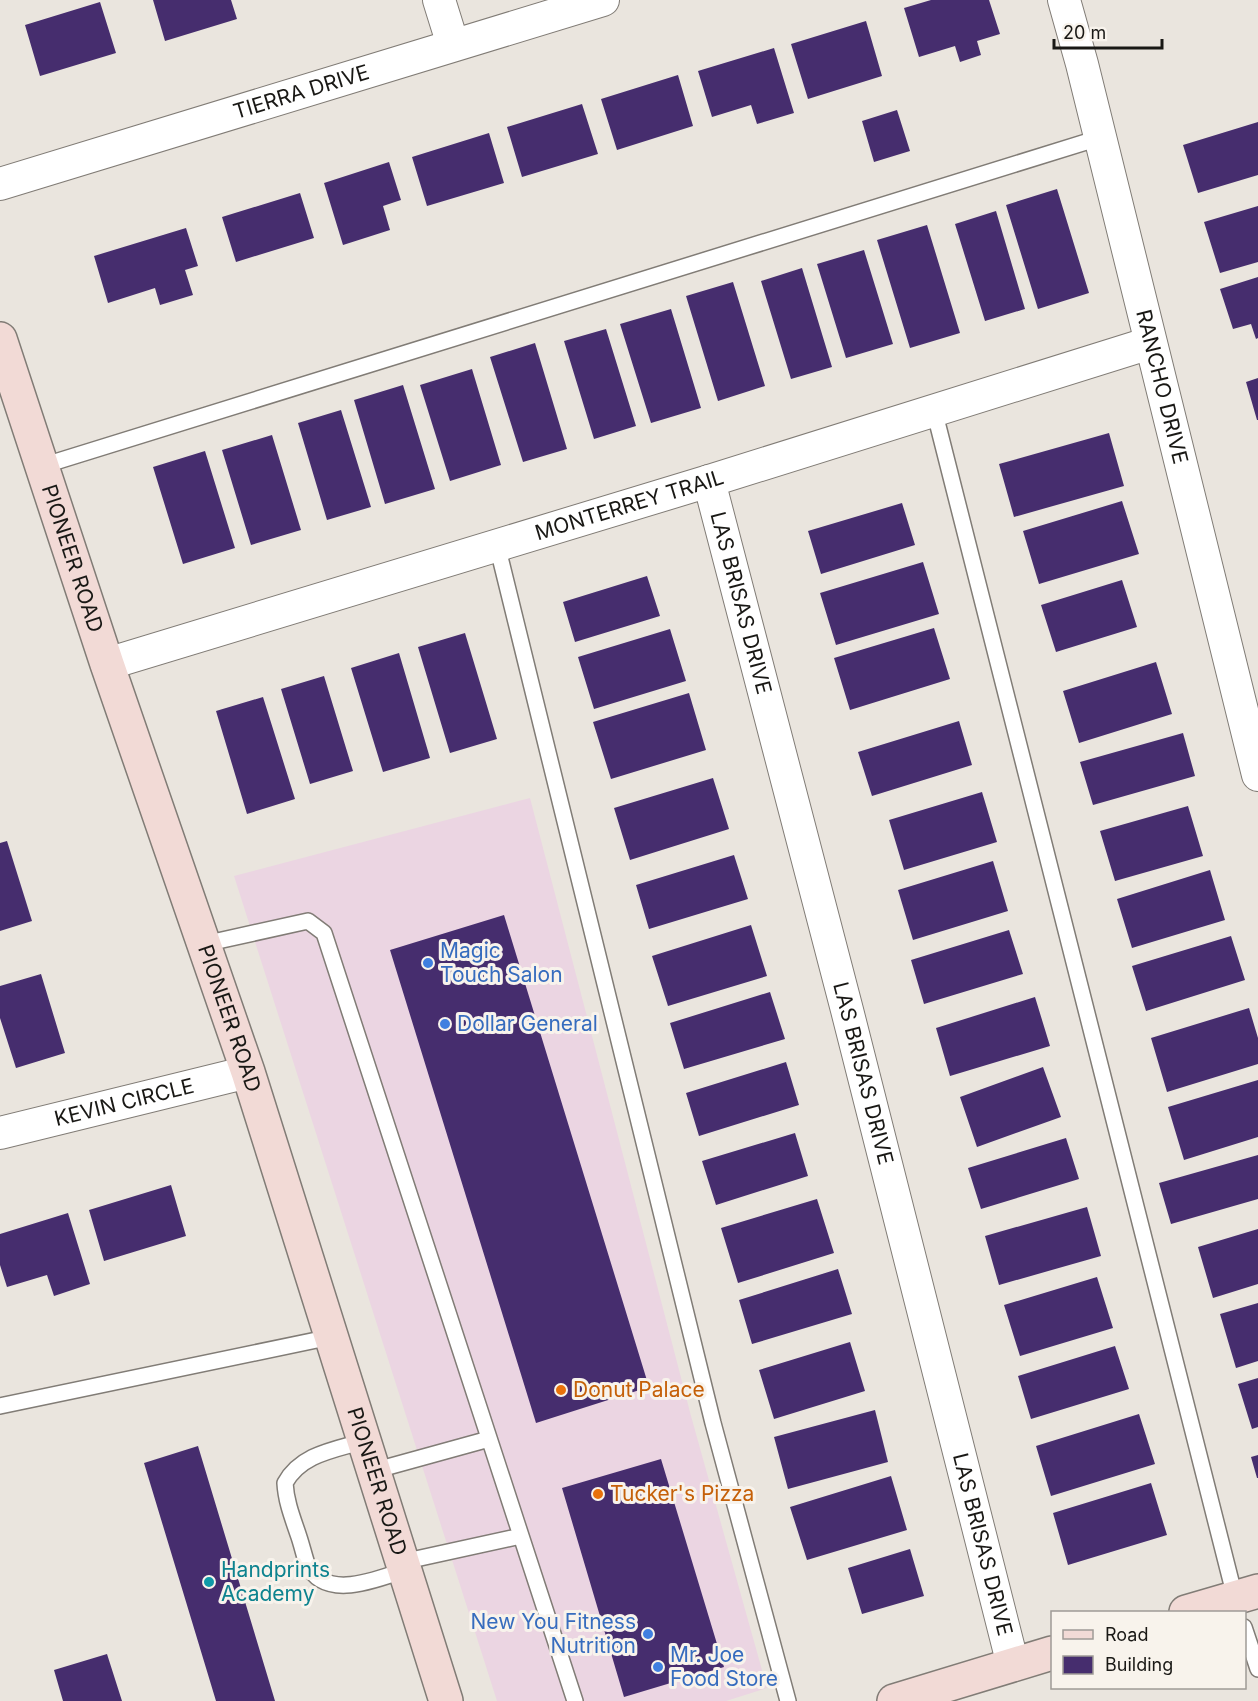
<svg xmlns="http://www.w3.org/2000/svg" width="1258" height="1701" font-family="Inter,sans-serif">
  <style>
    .commercial { fill: #ebd5e2 }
    .building { fill: #462d6e }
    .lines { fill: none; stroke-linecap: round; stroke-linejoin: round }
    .lane-casing { stroke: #817c76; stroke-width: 18 }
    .street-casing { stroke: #817c76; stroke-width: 34 }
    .secondary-casing { stroke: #817c76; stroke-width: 36 }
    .lane { stroke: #fff; stroke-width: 15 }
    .street { stroke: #fff; stroke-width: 32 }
    .secondary { stroke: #f2dad6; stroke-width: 33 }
    .shop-dot { fill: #3f7fe0; stroke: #f8f3ec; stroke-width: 2 }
    .food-dot { fill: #e8710a; stroke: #f8f3ec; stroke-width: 2 }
    .culture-dot { fill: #0f9aa8; stroke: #f8f3ec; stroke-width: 2 }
    .labels { text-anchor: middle; stroke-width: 6; stroke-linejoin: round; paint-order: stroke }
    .street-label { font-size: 21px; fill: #191815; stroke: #f8f3ec }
    .shop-label { font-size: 21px; fill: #366cbe; stroke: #f8f3ec; text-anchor: start }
    .food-label { font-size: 21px; fill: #c56008; stroke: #f8f3ec; text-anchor: start }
    .culture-label { font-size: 21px; fill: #0d838f; stroke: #f8f3ec; text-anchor: start }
  </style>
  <rect width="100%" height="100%" fill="#eae5de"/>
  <path class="commercial" d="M 530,798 L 691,1416 L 767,1688 L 726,1701 L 497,1701 L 234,876 Z"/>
  <path class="building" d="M 153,0 L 231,0 L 237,19 L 165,41 Z
    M 931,0 L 989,0 L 1000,34 L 977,41 L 981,55 L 960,62 L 955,46 L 919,57 L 904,8 Z
    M 100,2 L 116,53 L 40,76 L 25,25 Z
    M 866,21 L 882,76 L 808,99 L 791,44 Z
    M 774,48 L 794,113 L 757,124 L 751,105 L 712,117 L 698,71 Z
    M 678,75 L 693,126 L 617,150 L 601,99 Z
    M 582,104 L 598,154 L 522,177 L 507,127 Z
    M 897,110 L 910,151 L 874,162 L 862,121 Z
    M 1258,122 L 1258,175 L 1198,193 L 1183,145 Z
    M 489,133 L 504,183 L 427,206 L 412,157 Z
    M 389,162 L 401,200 L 383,206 L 390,230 L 343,245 L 324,183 Z
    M 1057,189 L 1089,293 L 1038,309 L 1006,205 Z
    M 300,193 L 314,238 L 236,262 L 222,217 Z
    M 1258,206 L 1258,262 L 1220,273 L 1204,222 Z
    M 996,211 L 1025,309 L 985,321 L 955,224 Z
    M 927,225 L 960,333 L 910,348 L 877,240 Z
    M 186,228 L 198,266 L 185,270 L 193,295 L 160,305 L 155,288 L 108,303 L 94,256 Z
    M 864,250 L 893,344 L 846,358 L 817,264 Z
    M 802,268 L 832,367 L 791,379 L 761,281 Z
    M 1258,277 L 1258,338 L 1256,339 L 1251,324 L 1233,329 L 1220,289 Z
    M 733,282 L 765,386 L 718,401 L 686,296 Z
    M 671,309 L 701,408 L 651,423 L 620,324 Z
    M 606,329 L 636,426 L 594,439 L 564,341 Z
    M 535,343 L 567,449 L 523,462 L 490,357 Z
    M 472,369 L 501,465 L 450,481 L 420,385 Z
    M 1258,378 L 1258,420 L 1257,420 L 1246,382 Z
    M 403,385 L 435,489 L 385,504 L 354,400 Z
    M 341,410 L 371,507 L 327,520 L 298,423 Z
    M 1109,433 L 1124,486 L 1014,517 L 999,464 Z
    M 272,435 L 301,530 L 251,545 L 222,450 Z
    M 205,451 L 235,548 L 183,564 L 153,467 Z
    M 1122,501 L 1139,554 L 1039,584 L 1023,531 Z
    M 902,503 L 915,545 L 821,574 L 808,531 Z
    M 923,562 L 939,614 L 836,645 L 820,593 Z
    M 647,576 L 660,616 L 575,642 L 563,602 Z
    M 1122,580 L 1137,627 L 1056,652 L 1041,605 Z
    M 934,628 L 950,679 L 850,710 L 834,658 Z
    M 670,629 L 686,681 L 594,709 L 578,657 Z
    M 465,633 L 497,739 L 450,753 L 418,647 Z
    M 399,653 L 430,758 L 383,772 L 351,668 Z
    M 1156,662 L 1172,714 L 1079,743 L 1063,691 Z
    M 324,676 L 353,771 L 310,784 L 281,689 Z
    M 689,693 L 706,750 L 611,779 L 593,722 Z
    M 263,697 L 295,799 L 247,814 L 216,711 Z
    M 959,721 L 972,765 L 872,796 L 858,752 Z
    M 1183,733 L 1195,776 L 1093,805 L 1080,762 Z
    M 713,778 L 729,829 L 630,860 L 614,808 Z
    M 982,792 L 997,842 L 904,870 L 889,820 Z
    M 1188,806 L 1203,856 L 1115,881 L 1100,831 Z
    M 7,841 L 32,921 L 0,931 L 0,843 Z
    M 734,855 L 748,899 L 649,929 L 636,885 Z
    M 993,861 L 1008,911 L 913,940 L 898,890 Z
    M 1210,870 L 1225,920 L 1132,948 L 1117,899 Z
    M 504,915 L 649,1387 L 536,1423 L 390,950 Z
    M 751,925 L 767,976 L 668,1006 L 652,956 Z
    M 1009,930 L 1023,974 L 924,1004 L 911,960 Z
    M 1231,936 L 1245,980 L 1146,1011 L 1132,966 Z
    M 41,974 L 65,1053 L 16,1068 L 0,1018 L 0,986 Z
    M 770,992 L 785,1039 L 684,1069 L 670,1023 Z
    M 1035,997 L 1050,1046 L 950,1076 L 936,1028 Z
    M 1249,1008 L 1258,1038 L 1258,1064 L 1167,1092 L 1151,1038 Z
    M 786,1062 L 799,1105 L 699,1136 L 686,1093 Z
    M 1043,1067 L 1061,1117 L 977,1147 L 960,1097 Z
    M 1258,1080 L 1258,1137 L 1184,1160 L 1168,1107 Z
    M 795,1133 L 808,1176 L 716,1205 L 702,1161 Z
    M 1066,1138 L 1079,1179 L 981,1209 L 968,1168 Z
    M 1258,1155 L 1258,1199 L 1171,1224 L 1159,1183 Z
    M 171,1185 L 186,1236 L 104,1261 L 89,1210 Z
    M 817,1199 L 834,1253 L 738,1283 L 721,1228 Z
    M 1087,1207 L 1101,1256 L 999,1285 L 985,1236 Z
    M 68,1213 L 90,1284 L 54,1296 L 47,1275 L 7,1287 L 0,1265 L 0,1234 Z
    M 1258,1229 L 1258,1284 L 1213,1298 L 1198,1247 Z
    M 838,1269 L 852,1314 L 752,1344 L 739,1300 Z
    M 1097,1277 L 1113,1328 L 1020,1356 L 1004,1305 Z
    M 1258,1303 L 1258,1361 L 1236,1368 L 1220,1314 Z
    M 850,1342 L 865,1391 L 774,1419 L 759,1370 Z
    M 1115,1346 L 1129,1389 L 1031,1419 L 1018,1376 Z
    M 1258,1378 L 1258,1427 L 1252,1429 L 1238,1384 Z
    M 875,1410 L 888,1462 L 788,1489 L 774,1437 Z
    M 1139,1414 L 1155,1464 L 1051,1496 L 1036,1446 Z
    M 198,1446 L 275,1701 L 216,1701 L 144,1463 Z
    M 1258,1455 L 1258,1478 L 1257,1478 L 1251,1457 Z
    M 661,1459 L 724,1667 L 624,1697 L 562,1488 Z
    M 891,1476 L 907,1530 L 807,1560 L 790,1507 Z
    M 1151,1483 L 1167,1535 L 1068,1565 L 1053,1513 Z
    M 910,1549 L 924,1596 L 862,1614 L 848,1568 Z
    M 107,1654 L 122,1701 L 63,1701 L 54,1670 Z"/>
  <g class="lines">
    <g class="lane-casing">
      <path id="lane" d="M 934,410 L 1236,1601
        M 42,466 L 1099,138
        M 497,545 L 713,1423 L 788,1701
        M 204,944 L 308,921 L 324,933 L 575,1701
        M 0,1406 L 331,1337
        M 364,1441 C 334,1450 301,1454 285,1483 C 286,1502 293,1519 299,1537 C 302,1546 304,1555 307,1564 C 325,1602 377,1579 405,1570
        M 373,1471 L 489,1439
        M 402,1562 L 521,1536
        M 1244,1627 L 1258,1669"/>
    </g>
    <g class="street-casing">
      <g id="street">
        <path d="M 439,0 L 453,45"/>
        <path id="s1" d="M 1064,0 L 1082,64 L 1258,775"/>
        <path id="s2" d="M 0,184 L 603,0"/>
        <path id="s3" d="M 709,481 L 847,1010 L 1013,1665"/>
        <path id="s4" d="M 107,664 L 709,481 L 1150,343"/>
        <path id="s5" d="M 0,1133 L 248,1072"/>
      </g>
    </g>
    <g class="secondary-casing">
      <g id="secondary">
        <path id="s6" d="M 0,339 L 107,664 L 248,1072 L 446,1701"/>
        <path d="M 1186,1612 L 1258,1591"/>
        <path d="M 894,1701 L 1052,1653"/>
      </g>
    </g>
    <use href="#lane" class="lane"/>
    <use href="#street" class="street"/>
    <use href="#secondary" class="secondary"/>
  </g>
  <g class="shop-dot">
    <circle cx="428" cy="963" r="6"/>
    <circle cx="445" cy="1024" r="6"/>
    <circle cx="648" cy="1634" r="6"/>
    <circle cx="658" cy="1667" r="6"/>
  </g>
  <g class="food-dot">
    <circle cx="561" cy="1390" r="6"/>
    <circle cx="598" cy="1494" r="6"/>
  </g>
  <circle class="culture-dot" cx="209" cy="1582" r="6"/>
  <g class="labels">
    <g class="street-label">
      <text dy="7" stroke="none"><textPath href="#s2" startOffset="315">TIERRA DRIVE</textPath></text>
      <text dy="7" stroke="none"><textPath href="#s1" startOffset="399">RANCHO DRIVE</textPath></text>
      <text dy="7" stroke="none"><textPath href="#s4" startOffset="546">MONTERREY TRAIL</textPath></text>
      <text dy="7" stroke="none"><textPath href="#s6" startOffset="231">PIONEER ROAD</textPath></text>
      <text dy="7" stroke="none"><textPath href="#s3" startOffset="126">LAS BRISAS DRIVE</textPath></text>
      <text dy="7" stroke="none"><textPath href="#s6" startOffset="717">PIONEER ROAD</textPath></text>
      <text dy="7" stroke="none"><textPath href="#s3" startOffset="612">LAS BRISAS DRIVE</textPath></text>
      <text dy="7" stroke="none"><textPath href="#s5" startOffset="128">KEVIN CIRCLE</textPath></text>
      <text dy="7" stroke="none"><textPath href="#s6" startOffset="1203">PIONEER ROAD</textPath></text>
      <text dy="7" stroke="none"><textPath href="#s3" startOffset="1098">LAS BRISAS DRIVE</textPath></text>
    </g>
    <g class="shop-label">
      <text x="440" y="958">Magic<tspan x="440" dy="24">Touch Salon</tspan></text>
      <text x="457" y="1031">Dollar General</text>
      <text x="636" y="1629" text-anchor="end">New You Fitness<tspan x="636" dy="24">Nutrition</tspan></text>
      <text x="670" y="1662">Mr. Joe<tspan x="670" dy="24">Food Store</tspan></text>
    </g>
    <g class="food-label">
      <text x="573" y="1397">Donut Palace</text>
      <text x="610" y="1501">Tucker's Pizza</text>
    </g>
    <g class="culture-label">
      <text x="221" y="1577">Handprints<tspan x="221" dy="24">Academy</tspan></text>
    </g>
  </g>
  <rect x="1051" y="1611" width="195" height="78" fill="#f8f3ec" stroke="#9f9b96" stroke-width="1.5"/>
  <rect x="1063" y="1630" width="30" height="9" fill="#f2dad6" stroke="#9f9b96" stroke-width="1.5"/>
  <text x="1105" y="1641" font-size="18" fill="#191815">Road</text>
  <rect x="1063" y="1656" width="30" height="18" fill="#462d6e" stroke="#9f9b96" stroke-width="1.5"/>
  <text x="1105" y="1671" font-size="18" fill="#191815">Building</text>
  <path d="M1054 39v9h108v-9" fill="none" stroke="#191815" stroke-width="3"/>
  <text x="1063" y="39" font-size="18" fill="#191815" stroke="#f8f3ec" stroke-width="4.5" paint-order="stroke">20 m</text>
</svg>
